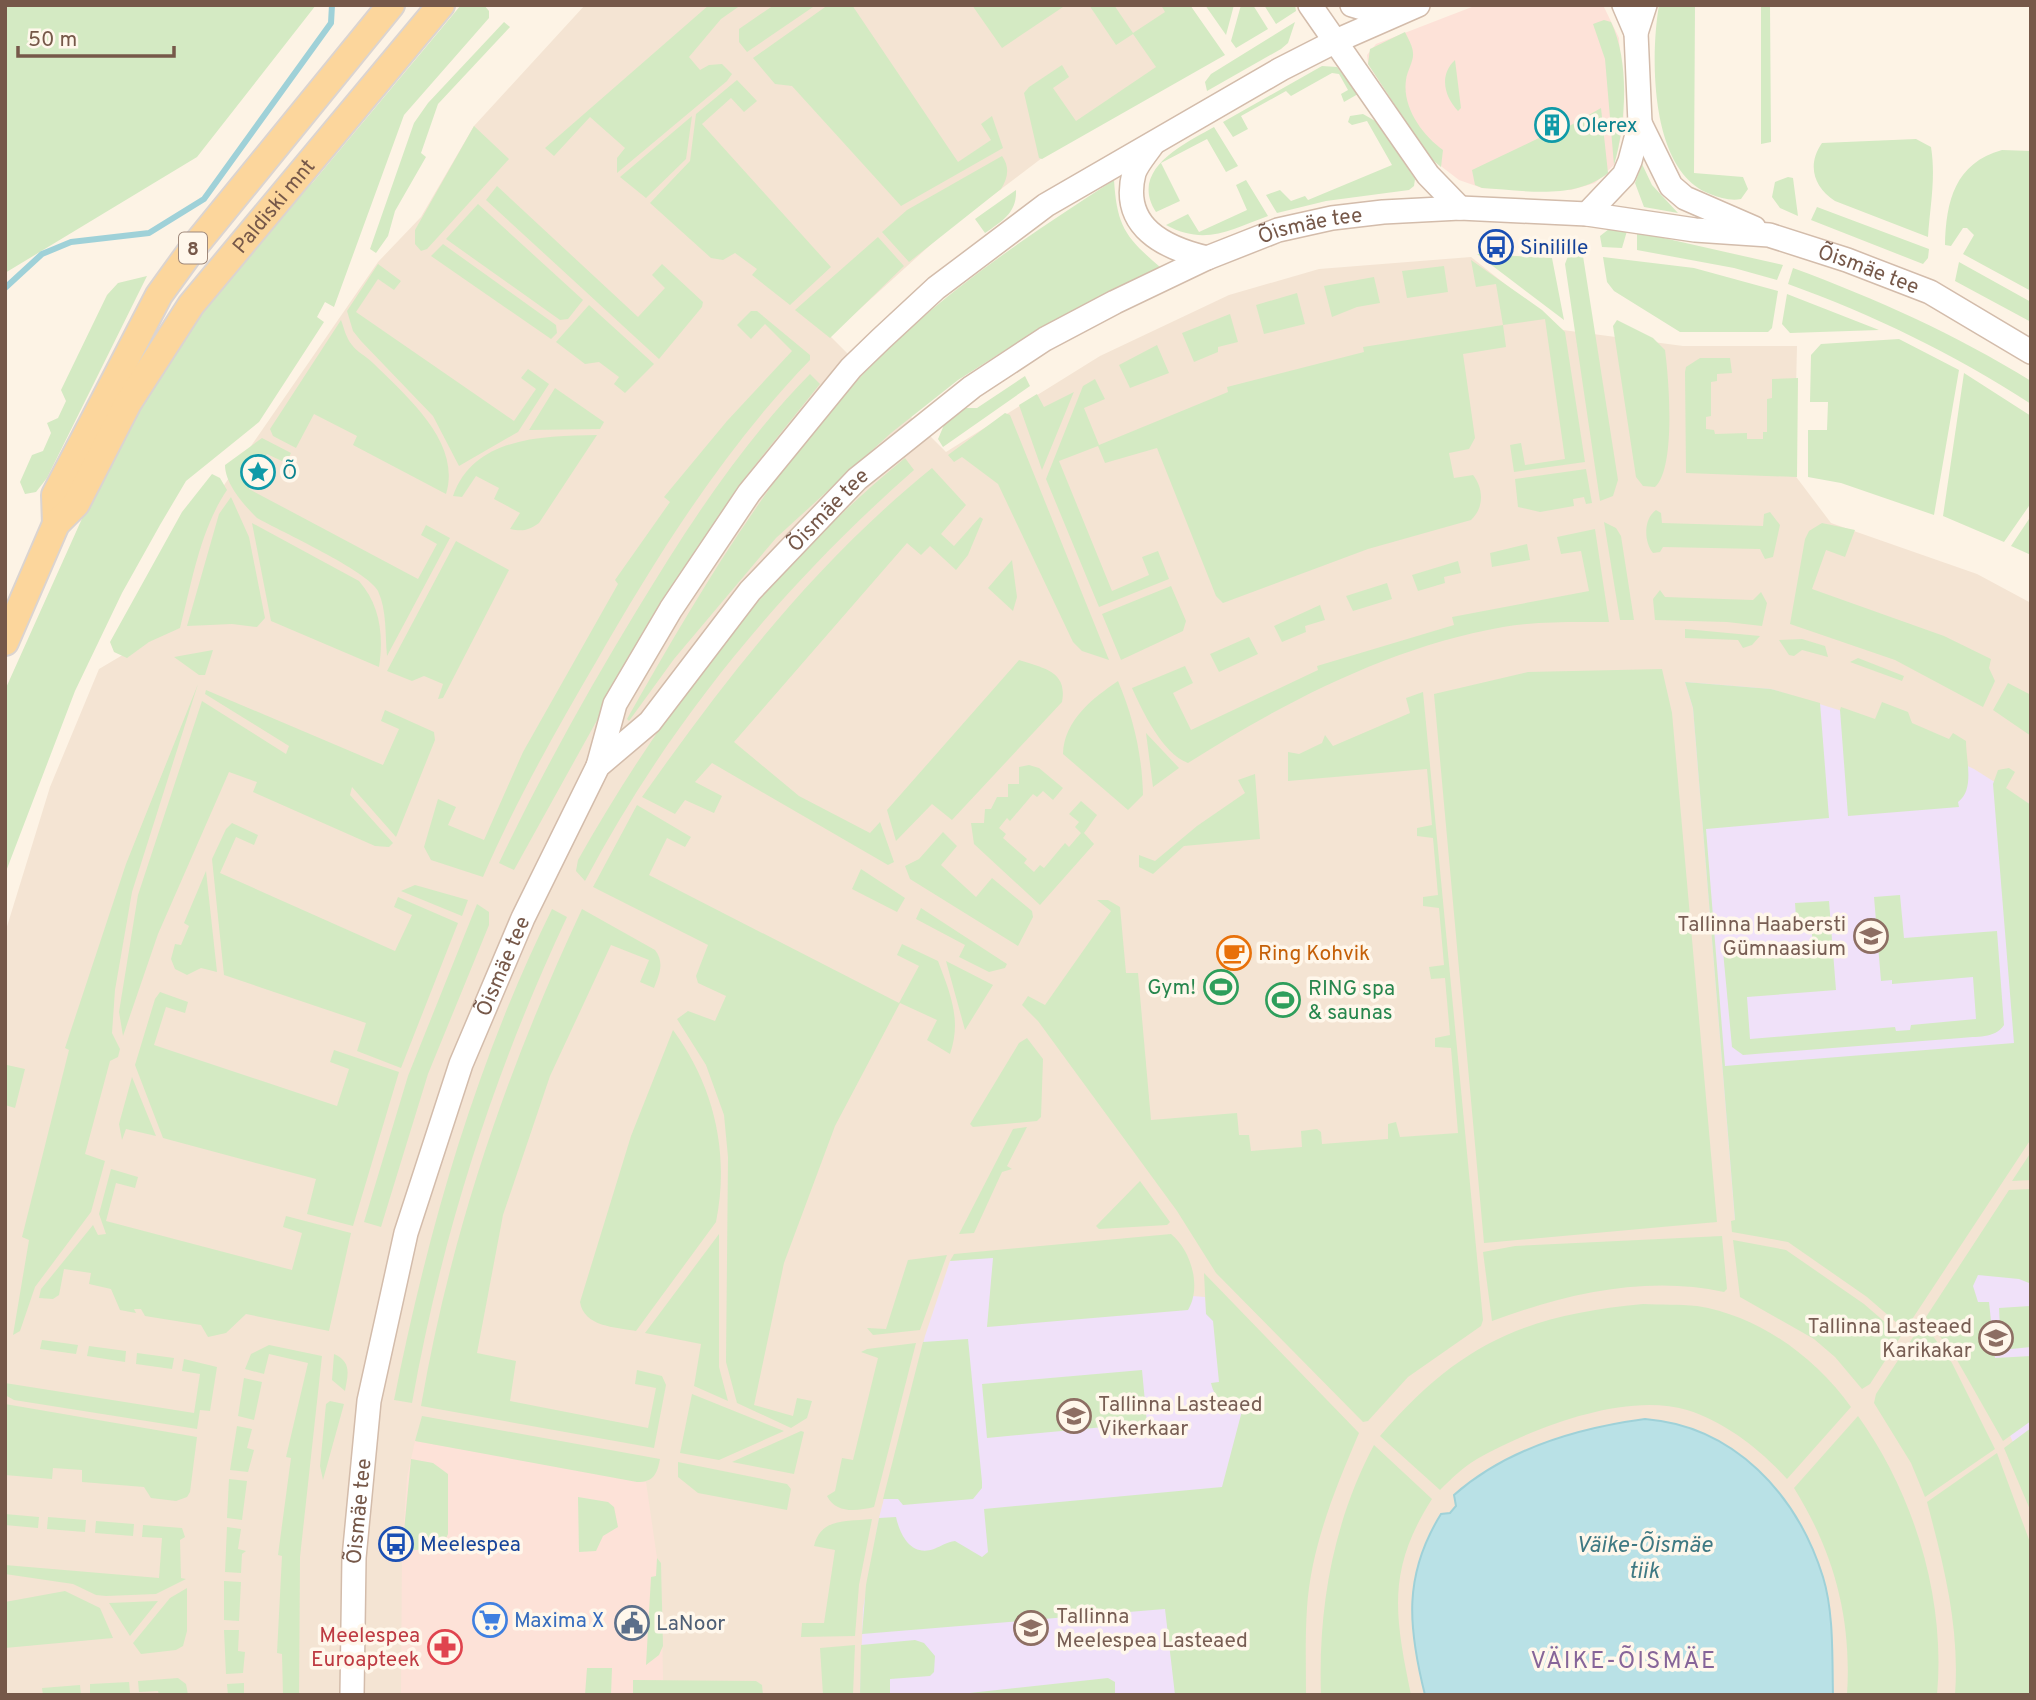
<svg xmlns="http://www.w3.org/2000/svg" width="2036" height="1700" font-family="Overpass,sans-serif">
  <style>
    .residential { fill: #f4e4d3 }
    .commercial { fill: #fde2d8 }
    .education { fill: #f0e1f9 }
    .green { fill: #d4eac3 }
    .water { fill: #b9e1e6; stroke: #9fd1d8; stroke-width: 2 }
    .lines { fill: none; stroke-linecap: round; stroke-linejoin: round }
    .stream { stroke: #9fd1d8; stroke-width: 6 }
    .secondary-casing { stroke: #d3bcab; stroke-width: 26 }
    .primary-casing { stroke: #dbd4d0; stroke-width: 30 }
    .secondary { stroke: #fff; stroke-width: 23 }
    .primary { stroke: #fcd69c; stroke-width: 26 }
    .labels { text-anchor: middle; stroke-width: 7; stroke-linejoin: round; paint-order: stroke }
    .shield { fill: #fff7eb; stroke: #9f887a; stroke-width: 2 }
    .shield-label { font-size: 19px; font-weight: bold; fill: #765849 }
    .culture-label { font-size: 21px; fill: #0d838f; stroke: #fff7eb; text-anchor: start }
    .street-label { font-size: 21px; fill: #765849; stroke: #fff7eb }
    .transit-label { font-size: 21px; fill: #164399; stroke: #fff7eb; text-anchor: start }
    .education-label { font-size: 21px; fill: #785e54; stroke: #fff7eb; text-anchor: end }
    .food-label { font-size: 21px; fill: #c56008; stroke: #fff7eb; text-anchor: start }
    .leisure-label { font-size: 21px; fill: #27864d; stroke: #fff7eb; text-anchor: end }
    .shop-label { font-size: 21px; fill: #366cbe; stroke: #fff7eb; text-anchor: start }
    .service-label { font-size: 21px; fill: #4e5e75; stroke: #fff7eb; text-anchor: start }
    .health-label { font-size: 21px; fill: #be3a42; stroke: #fff7eb; text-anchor: end }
    .water-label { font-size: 23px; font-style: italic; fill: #3f7983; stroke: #fff7eb }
    .quarter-label { font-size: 24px; letter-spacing: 2px; fill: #866599; stroke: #fff7eb }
  </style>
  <rect width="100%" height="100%" fill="#fdf3e5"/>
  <path class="residential" d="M 585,5 L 1190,5 L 1223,55 L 1042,158 L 948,229 L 830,336 L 946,452 L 1100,356 L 1229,295 L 1319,269 L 1471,257 L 1563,330 L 1683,346 L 1797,346 L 1794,474 L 1831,523 L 1977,574 L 2031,603 L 2031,1695 L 5,1695 L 5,933 L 50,787 L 99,669 L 175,624 L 211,504 L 378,262 L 421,217 L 474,126 Z"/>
  <path class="commercial" d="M 1477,5 L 1603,5 L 1619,38 L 1624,124 L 1614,165 L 1595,183 L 1571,190 L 1542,190 L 1482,188 L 1459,180 L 1429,157 L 1368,64 L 1367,55 L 1376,44 Z
    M 415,1441 L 646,1482 L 657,1558 L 661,1563 L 663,1680 L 633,1680 L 633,1695 L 401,1695 L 402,1551 L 407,1477 Z"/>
  <path class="education" d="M 1685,682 L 1771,689 L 1868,719 L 1974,769 L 2031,805 L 2031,1114 L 1735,1221 L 1693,708 Z
    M 2031,1195 L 2031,1482 L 1979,1367 L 1945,1308 Z
    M 1109,1246 L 1192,1296 L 1205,1297 L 1207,1310 L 1257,1367 L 1204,1695 L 860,1695 L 863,1609 L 879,1518 L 925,1336 L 950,1261 Z"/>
  <path class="green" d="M 5,5 L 316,5 L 197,157 L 5,273 Z
    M 461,5 L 484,5 L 489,11 L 489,18 L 404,115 L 334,307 L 325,302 L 317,317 L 324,322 L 259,422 L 186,481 L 160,525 L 122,593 L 75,691 L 5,874 L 5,690 L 98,483 L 159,365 L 269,224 L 313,182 Z
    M 709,5 L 741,5 L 721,19 L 689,57 L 700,70 L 709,65 L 722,64 L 732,74 L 727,81 L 617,173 L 617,158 L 625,148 L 590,117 L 554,156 L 545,148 Z
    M 774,5 L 816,5 L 747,52 L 739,42 L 739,29 Z
    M 828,5 L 852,5 L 958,162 L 991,140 L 981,124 L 992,116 L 1003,148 L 901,206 L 792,86 L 775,84 L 753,58 Z
    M 972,5 L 1066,5 L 1002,48 Z
    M 1089,5 L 1114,5 L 1133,33 L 1165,12 L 1161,5 L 1190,5 L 1225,55 L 1042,159 L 1039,158 L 1024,93 L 1029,87 L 1062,65 L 1069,77 L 1053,88 L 1076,121 L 1156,67 L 1133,34 L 1116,45 Z
    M 1205,5 L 1234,5 L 1226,35 Z
    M 1241,5 L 1253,5 L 1268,29 L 1236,48 L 1231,41 Z
    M 1264,5 L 1295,5 L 1296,11 L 1276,24 Z
    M 1659,5 L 1695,5 L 1694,173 L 1743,177 L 1748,189 L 1741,199 C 1731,201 1720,198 1710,194 C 1650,172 1650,58 1659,5 Z
    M 1761,5 L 1770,5 L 1771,142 L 1761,144 Z
    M 1604,20 L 1611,22 C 1630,61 1626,124 1614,165 L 1605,59 L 1593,24 Z
    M 504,22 L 510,27 L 438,104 L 421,153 L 426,157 L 395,211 L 388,236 L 376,253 L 370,249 L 414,123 L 428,103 Z
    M 1295,22 L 1288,43 L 1281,49 L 1207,91 L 1205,82 L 1211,74 Z
    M 1405,32 C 1408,38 1413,47 1413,53 C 1414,61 1407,71 1406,80 C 1402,107 1422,135 1443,150 L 1441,167 L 1429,157 L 1368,64 L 1370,49 Z
    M 1455,60 L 1461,108 L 1458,111 C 1444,96 1439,75 1455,60 Z
    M 1322,66 L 1337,67 L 1358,94 L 1344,102 L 1341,94 L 1348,90 L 1339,74 L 1332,73 L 1291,96 L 1286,91 L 1241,116 L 1248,129 L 1233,137 L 1223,122 Z
    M 737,80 L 757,101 L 744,112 L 731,98 L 702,124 L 831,267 L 790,305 L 752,275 L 757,269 L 735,253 L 723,260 L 711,258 L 650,203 L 690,161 L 696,114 Z
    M 1601,108 L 1608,173 C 1574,201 1522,190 1482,188 L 1475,185 L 1472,170 L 1541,137 L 1543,141 Z
    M 1363,114 L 1377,122 L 1415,179 L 1414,186 L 1409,190 L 1326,201 L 1277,213 L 1266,195 L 1280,190 L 1291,201 L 1305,196 L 1308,200 L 1392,165 L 1367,121 L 1352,125 L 1348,122 L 1350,116 Z
    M 692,116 L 686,159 L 646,198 L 620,177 Z
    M 474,126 L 509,159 L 427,249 L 421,251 L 415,244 L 415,230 Z
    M 1214,127 L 1238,166 L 1226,172 L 1207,139 L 1161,163 L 1180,201 L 1156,212 C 1128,169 1186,143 1214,127 Z
    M 1916,139 L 1931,147 C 1936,178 1930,206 1928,237 L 1835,201 C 1813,187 1807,164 1822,143 Z
    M 2002,150 L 2031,151 L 2031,291 L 1963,254 L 1974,235 L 1967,228 L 1963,228 L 1951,246 L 1945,245 C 1946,201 1955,163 2002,150 Z
    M 1002,156 C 1010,167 1008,178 1001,189 L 909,262 L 882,232 L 907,210 Z
    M 1642,164 L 1652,185 L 1678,213 L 1644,207 L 1635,183 Z
    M 1788,177 L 1793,178 L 1798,216 L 1780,208 L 1772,197 L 1775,182 Z
    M 1114,180 C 1117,226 1125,237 1160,267 L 1029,335 L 958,380 L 891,433 L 776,538 L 674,659 L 629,721 L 627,719 C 706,580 792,433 913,326 C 976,270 1043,226 1114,180 Z
    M 1246,180 L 1268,216 C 1230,230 1205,246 1166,225 L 1188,214 L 1199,232 L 1247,210 L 1236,185 Z
    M 497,186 L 638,317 L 665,288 L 652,275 L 662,264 L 703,302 L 702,307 L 659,359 L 486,200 Z
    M 1016,190 C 1017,213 1002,221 985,233 L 975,219 Z
    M 478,204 L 583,300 L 568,319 L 560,320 L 446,239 Z
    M 1817,207 L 1929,249 L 1928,258 L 1923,264 L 1811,220 Z
    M 1609,229 L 1627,231 L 1622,248 L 1602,247 L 1600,236 Z
    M 1637,232 L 1783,265 L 1777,280 L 1734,268 L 1637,250 Z
    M 878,237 L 904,266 L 830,338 L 795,310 Z
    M 443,244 L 556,325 L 557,333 L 551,339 L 431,256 Z
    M 1477,254 L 1552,258 L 1564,320 Z
    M 1568,256 L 1583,256 L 1618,480 L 1613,496 L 1600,501 L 1565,264 Z
    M 1603,257 L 1694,268 L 1778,291 L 1772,328 L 1768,332 L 1680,332 L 1614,291 L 1607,282 Z
    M 1471,260 L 1542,310 L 1565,332 L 1585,462 L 1514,472 L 1510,445 L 1521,443 L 1525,465 L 1565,459 L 1545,319 L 1503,325 L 1506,347 L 1463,354 L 1475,438 L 1469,449 L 1449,453 L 1454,478 L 1473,475 C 1484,489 1484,508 1471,520 L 1368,549 L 1223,603 L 1216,596 L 1157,448 L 1105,463 L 1098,446 L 1059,461 L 1112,591 L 1149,575 L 1142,557 L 1158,551 L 1169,579 L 1099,607 L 1046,479 L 1083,386 L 1095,379 L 1105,399 L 1084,408 L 1099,445 L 1228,392 L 1227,387 L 1364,352 L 1363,347 L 1503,325 L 1496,284 L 1476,287 Z
    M 1959,262 L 2031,302 L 2031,322 L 1955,281 Z
    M 378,264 L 401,281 L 394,290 L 378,279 L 356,312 L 514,421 L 536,389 L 521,378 L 528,369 L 549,384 L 518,432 L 459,466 L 433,416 L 361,341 L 353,331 L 347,311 Z
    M 1444,266 L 1448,292 L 1407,298 L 1402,271 Z
    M 1793,268 C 1877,299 1955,334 2031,381 L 2031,404 C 1954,354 1874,315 1788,284 Z
    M 147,276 L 47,478 L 36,492 L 25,494 L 20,482 L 32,455 L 43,451 L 51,433 L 47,423 L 58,418 L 66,401 L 61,390 L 107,295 L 118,283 Z
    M 1374,277 L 1380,303 L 1357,307 L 1332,317 L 1324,286 Z
    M 1297,293 L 1305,324 L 1264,334 L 1256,305 Z
    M 1787,294 L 1879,330 L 1790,333 L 1782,324 Z
    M 589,305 L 654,364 L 625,393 L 614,384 L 619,377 L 599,362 L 585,364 L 556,342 Z
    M 751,311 L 757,311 L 810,355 L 810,360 C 724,449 658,554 596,662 C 555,732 515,803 483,877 L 431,860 L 424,847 L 438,799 L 456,807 L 448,825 L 484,840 L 523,752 L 618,584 L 615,580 L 670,502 L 664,497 L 727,421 L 792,351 L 765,324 L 751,339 L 737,325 Z
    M 1230,314 L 1238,342 L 1218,347 L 1218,352 L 1194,362 L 1182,333 Z
    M 341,320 C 344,328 346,338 352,345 C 357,352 366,356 373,363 C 406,396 462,442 446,494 L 353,445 L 357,436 L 314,414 L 296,448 L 273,436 L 270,429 Z
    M 1617,320 L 1653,338 L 1665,350 C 1669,379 1676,468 1655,487 L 1643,486 L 1636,477 L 1613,326 Z
    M 1899,339 L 1959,370 L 1934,515 L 1841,483 L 1808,477 L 1808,430 L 1827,430 L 1828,402 L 1810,402 L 1811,355 L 1821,344 Z
    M 1157,345 L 1169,373 L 1130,388 L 1119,365 Z
    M 1700,358 L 1730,358 L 1732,373 L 1717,374 L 1717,381 L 1711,382 L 1711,416 L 1706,417 L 1706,429 L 1714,430 L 1715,434 L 1747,433 L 1747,439 L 1763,439 L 1763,432 L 1767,432 L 1767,399 L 1772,398 L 1772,379 L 1798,378 L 1797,477 L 1686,473 L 1685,372 L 1686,367 Z
    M 1964,373 L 2031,416 L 2031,503 L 2004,542 L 1943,516 Z
    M 810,374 L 820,384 L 747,475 L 662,603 L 514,870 L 499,863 C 540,777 587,692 637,610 C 688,526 741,444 810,374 Z
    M 1025,376 L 1030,386 L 943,447 L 938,439 L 944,425 L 966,408 L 977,408 Z
    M 555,388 L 604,422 L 600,429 L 529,430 Z
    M 1074,392 L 1073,394 L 1042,470 L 1019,405 L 1037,394 L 1044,407 Z
    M 1005,413 L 1010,415 L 1109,660 L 1082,651 L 1073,642 L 998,484 L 962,457 L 954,462 L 948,455 Z
    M 597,435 L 539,523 C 529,530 523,532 510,529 L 520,513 L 494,499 L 499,488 L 476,476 L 462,497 L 453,496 C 474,436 544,436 597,435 Z
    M 262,438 L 291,453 L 286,463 L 267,454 L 249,489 L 418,579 L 437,544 L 421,535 L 426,525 L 450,538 L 387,656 C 385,635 387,610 378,591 C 368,571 280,531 257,518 C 244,505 225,484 225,465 Z
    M 905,458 L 914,470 C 781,587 668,724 585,881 L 576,871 L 578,860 C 664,708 769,569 905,458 Z
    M 932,468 L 966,505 L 941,534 L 954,546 L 980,517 L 983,519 L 968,555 L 956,570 L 930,546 L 921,555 L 907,543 L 734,742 L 799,796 L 870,833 L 880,822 L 894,862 L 888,865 L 712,763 L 695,782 L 722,796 L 714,813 L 685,800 L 675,814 L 642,797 C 728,675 816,562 932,468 Z
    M 1586,469 L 1592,503 L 1586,504 L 1584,497 L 1573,499 L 1574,506 L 1540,512 L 1518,507 L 1515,479 Z
    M 212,474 L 220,478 L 227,490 C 200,530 192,582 180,628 L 149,642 L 127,658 L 114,652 L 110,642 L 182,512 Z
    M 231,497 L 249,537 L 265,618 L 257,627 L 232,624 L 187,626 L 219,514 Z
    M 1656,510 L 1661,513 L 1662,523 L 1763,526 L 1764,514 L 1770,512 L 1780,525 L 1773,557 L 1765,559 L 1760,549 L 1663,547 L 1660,552 L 1653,553 C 1644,542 1643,519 1656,510 Z
    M 2031,516 L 2031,555 L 2011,546 Z
    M 1604,522 L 1616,528 L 1621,536 L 1634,620 L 1620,620 Z
    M 252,523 L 359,581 C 380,605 384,635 379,667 L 271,621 Z
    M 1822,523 L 1855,530 L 1845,557 L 1826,550 L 1812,589 L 1944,636 L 1991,659 L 1989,668 L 1995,681 L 1983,707 L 1895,660 L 1790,624 L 1805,539 L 1809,531 Z
    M 1595,529 L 1609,622 C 1574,622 1538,621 1503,627 C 1390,647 1284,702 1188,763 C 1162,753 1143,712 1132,688 L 1185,666 L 1193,683 L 1173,693 L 1191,730 L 1318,670 L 1317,666 L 1454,625 L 1452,617 L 1589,591 L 1581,551 L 1561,554 L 1557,537 Z
    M 456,541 L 509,570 L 443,698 L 438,699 L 443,684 L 424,676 L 412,681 L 387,671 Z
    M 1527,544 L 1530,560 L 1492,567 L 1490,553 Z
    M 1012,560 L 1017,597 L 1013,611 L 988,588 Z
    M 1458,561 L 1461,573 L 1444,577 L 1445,583 L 1418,591 L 1412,575 Z
    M 1387,583 L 1392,599 L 1353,611 L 1346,596 Z
    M 1171,586 L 1186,621 L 1183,631 L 1121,660 L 1102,614 Z
    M 1660,590 L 1665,597 L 1753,600 L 1761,592 L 1767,603 L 1762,626 L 1727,622 L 1655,620 L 1653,599 Z
    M 1320,605 L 1325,620 L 1305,626 L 1306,632 L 1282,642 L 1274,626 Z
    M 1685,629 L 1760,636 L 1752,645 L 1743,648 L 1738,640 L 1685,638 Z
    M 1249,637 L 1258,654 L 1219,672 L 1210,654 Z
    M 1802,639 L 1825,646 L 1828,657 L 1802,650 L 1794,656 L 1789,655 L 1779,640 Z
    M 213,650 L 205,675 L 199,675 L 174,657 Z
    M 1858,658 L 1904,676 L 1902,681 L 1850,662 Z
    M 1019,660 C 1043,668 1068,671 1062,702 L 952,820 L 932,804 L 896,841 L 887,810 Z
    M 1662,669 L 1672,713 L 1717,1222 L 1484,1243 L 1434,694 L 1528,672 Z
    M 1118,681 C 1134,719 1142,755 1143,795 L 1128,810 L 1063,754 C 1064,720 1093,698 1118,681 Z
    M 1685,682 L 1771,689 L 1820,703 L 1829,818 L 1706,829 L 1725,1066 L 2014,1043 L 1993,784 L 1998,770 L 2009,768 L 2015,772 L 2006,788 L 2031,805 L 2031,1139 L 1905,1330 L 1867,1297 L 1788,1242 L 1732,1232 L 1731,1221 L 1735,1220 L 1693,708 Z
    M 2008,683 L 2031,695 L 2031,736 L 1993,710 Z
    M 198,684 L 132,892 L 115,990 L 112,1033 L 120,1049 L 118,1057 L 110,1061 L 85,1154 L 105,1161 L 91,1212 L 35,1287 L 20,1331 L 13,1335 L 29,1240 L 22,1237 L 69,1050 L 65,1048 L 126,864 Z
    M 206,690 L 383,765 L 399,729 L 381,721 L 385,710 L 434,732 L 435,740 L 396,837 L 352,787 L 350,795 L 393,843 L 389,847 L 375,846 L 253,792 L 257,782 L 229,772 L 158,934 L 123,1036 L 119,1012 L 138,895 L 202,701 L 286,754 L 289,746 L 205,694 Z
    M 1423,692 L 1483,1320 L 1481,1326 L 1408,1377 L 1368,1421 L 1363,1422 L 1216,1273 L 1177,1211 L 1038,1021 L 1022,1005 L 1028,996 L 1045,1005 L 1111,911 L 1097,900 L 1108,900 L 1120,907 L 1126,973 L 1138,973 L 1151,1120 L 1237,1113 L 1239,1135 L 1249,1135 L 1251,1151 L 1302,1147 L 1301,1131 L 1317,1129 L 1321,1132 L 1322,1144 L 1388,1139 L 1388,1124 L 1396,1122 L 1400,1137 L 1458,1133 L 1451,1048 L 1435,1047 L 1435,1038 L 1450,1035 L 1445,978 L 1431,979 L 1429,967 L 1444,965 L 1439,908 L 1423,906 L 1423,897 L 1438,895 L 1433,838 L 1417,836 L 1417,828 L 1432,825 L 1427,769 L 1288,781 L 1288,752 L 1299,754 L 1322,743 L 1325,735 L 1333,746 L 1410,713 L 1406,698 Z
    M 1882,702 L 1908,712 L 1912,723 L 1949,739 L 1953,733 L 1966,741 C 1966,760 1975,790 1958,802 L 1959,807 L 1848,816 L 1840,710 L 1841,707 L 1875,719 Z
    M 1146,733 L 1179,768 L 1153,787 Z
    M 1029,765 L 1039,768 L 1063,788 L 1053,800 L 1043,791 L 1037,797 L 1033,794 L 1010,821 L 1007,818 L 999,828 L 1006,834 L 1003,838 L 1027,859 L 1024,863 L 1034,872 L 1040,865 L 1044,868 L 1065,843 L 1069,847 L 1081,833 L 1075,827 L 1079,822 L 1069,814 L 1081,801 L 1097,815 L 1084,833 L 1094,844 L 1040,905 L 974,844 L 971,823 L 984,823 L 985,809 L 991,809 L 997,797 L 1008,797 L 1008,784 L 1019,784 L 1019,767 Z
    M 1255,774 L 1260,839 L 1184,846 L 1153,874 L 1139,867 L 1139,855 L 1155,861 L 1197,826 L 1245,793 L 1238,780 Z
    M 637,805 L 691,837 L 685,847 L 667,838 L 649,875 L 899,1003 L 919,966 L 897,955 L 902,944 L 938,961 C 950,993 962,1020 950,1054 L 927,1040 L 937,1020 L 900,1003 L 835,1126 L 784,1263 L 754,1405 L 793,1416 L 797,1398 L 812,1401 L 807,1418 L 791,1428 L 737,1403 L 726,1362 L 728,1157 L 724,1115 L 706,1065 L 677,1019 L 688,1011 L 715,1021 L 726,996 L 698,983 L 696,976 L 708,945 L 593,887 Z
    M 232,823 L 258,835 L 254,845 L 236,837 L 220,873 L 395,951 L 412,915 L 394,907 L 398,897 L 458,923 L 401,1068 L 357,1051 L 366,1023 L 224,975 L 212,859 L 226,829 Z
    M 943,832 L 957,846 L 941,865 L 976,897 L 992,878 L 1032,911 L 1033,917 L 1018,946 L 910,879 L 905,866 L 919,859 Z
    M 861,869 L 905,898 L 897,912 L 852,889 Z
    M 206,871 L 217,972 L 201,968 L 187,975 L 175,969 L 171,959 L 175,944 L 181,945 L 189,926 L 184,923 Z
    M 415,885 L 468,900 L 462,916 L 401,891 Z
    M 1900,895 L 1904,938 L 1997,931 L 2004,1025 C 1995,1039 1976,1036 1961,1038 L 1743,1055 L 1732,1047 L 1723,951 L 1812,943 L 1812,930 L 1797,932 L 1795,903 L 1829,901 L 1836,990 L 1747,997 L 1750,1039 L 1895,1027 L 1896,1031 L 1910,1030 L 1911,1025 L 1976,1019 L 1973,977 L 1892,984 L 1892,980 L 1881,981 L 1874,897 Z
    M 477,904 L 489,912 L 489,925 L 428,1074 L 381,1227 L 364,1222 L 408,1076 Z
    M 921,908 L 1007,964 L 1005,968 L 989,972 L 959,957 L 965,945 L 916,919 Z
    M 552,909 L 567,917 C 494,1072 442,1234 412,1403 L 394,1400 C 428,1230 475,1065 552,909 Z
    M 582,909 L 655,950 C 665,963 659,975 654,988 L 640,982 L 649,960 L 611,945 L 550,1076 L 503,1215 L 477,1353 L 516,1361 L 510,1401 L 648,1428 L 656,1388 L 635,1384 L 637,1370 L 662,1376 L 666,1385 L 654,1448 L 421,1406 C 451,1232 507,1069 582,909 Z
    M 946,961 L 993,985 L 965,1030 Z
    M 160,992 L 188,1002 L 185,1013 L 166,1007 L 154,1045 L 337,1106 L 349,1069 L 330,1062 L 334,1050 L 399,1072 L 353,1226 L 307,1214 L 316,1179 L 163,1138 L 135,1065 L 155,999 Z
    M 673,1030 C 714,1086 730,1152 716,1222 L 636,1331 C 615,1327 584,1327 580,1302 L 631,1136 Z
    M 1027,1038 L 1043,1059 L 1041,1117 L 1037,1121 L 973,1127 L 970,1124 L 1019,1043 Z
    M 7,1065 L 25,1069 L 15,1108 L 5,1105 Z
    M 132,1077 L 156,1136 L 126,1129 L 122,1140 L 119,1124 Z
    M 1027,1127 L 1007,1166 L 1012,1169 L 1002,1172 L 974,1233 L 959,1234 L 1013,1129 Z
    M 2031,1152 L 2031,1180 L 2012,1181 Z
    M 111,1169 L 138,1177 L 135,1188 L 116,1183 L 106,1221 L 292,1270 L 302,1233 L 283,1227 L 286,1216 L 351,1233 L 329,1331 L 246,1314 L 226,1333 L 208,1337 L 201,1325 L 145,1316 L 141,1309 L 134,1309 L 136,1313 L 120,1310 L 111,1289 L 89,1284 L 91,1273 L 64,1269 L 59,1295 L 53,1299 L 39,1298 L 41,1289 L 93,1225 L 98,1235 L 106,1234 L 99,1214 Z
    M 1140,1181 L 1170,1222 L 1167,1225 L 1099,1229 L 1096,1226 Z
    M 2031,1189 L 2029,1283 L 2019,1279 L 1978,1275 L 1973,1286 L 1978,1302 L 1989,1302 L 1995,1358 L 2031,1356 L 2031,1421 L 2003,1441 L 1957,1360 L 1926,1317 L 2009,1190 Z
    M 719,1234 L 719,1367 L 728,1401 L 694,1386 L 701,1344 L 645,1333 Z
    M 1171,1234 C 1191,1250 1202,1287 1188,1310 L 987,1327 L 993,1258 L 950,1261 L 954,1254 Z
    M 1722,1236 L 1727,1289 L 1724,1292 C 1646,1275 1565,1294 1492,1321 L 1483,1252 L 1515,1246 Z
    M 1733,1240 L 1786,1250 L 1864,1304 L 1901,1336 L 1870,1384 L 1862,1389 L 1835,1357 L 1814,1339 L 1740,1297 Z
    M 947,1255 L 920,1330 L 873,1335 L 867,1328 L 886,1329 L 908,1260 Z
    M 1204,1273 L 1359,1433 C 1335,1489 1311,1547 1307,1608 C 1305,1637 1306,1666 1306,1695 L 1175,1695 L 1165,1609 L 862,1634 L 866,1585 L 879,1518 L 896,1517 C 900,1535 911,1557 934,1549 C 941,1546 947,1542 955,1541 L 982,1557 L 988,1552 L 984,1509 L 1222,1487 L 1243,1407 C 1227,1402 1215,1402 1211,1383 L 1219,1382 L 1213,1321 L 1206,1314 Z
    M 1643,1304 C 1660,1305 1679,1304 1697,1306 C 1759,1316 1814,1356 1851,1407 L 1787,1479 C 1761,1450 1724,1421 1687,1410 C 1625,1391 1530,1429 1477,1459 C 1463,1467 1451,1479 1440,1490 L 1380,1436 C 1458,1345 1524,1315 1643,1304 Z
    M 2030,1306 L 2031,1347 L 2001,1350 L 1999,1308 Z
    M 1923,1322 L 1952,1363 L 1995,1449 L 1925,1497 L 1911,1463 L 1874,1403 L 1876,1394 Z
    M 968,1339 L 982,1482 L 982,1488 L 973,1499 L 903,1505 L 898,1499 L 883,1499 L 923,1342 Z
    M 42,1340 L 78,1345 L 76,1354 L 40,1349 Z
    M 916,1343 L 874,1507 C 857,1511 836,1514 827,1496 L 835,1491 L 842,1458 L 853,1460 L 878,1358 L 861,1352 L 867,1349 Z
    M 269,1345 L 322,1356 L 300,1557 L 299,1695 L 283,1695 L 282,1654 L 277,1653 L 282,1556 L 278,1555 L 291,1458 L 286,1457 L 308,1363 L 269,1354 L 264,1374 L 245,1369 L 251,1354 Z
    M 89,1346 L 126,1351 L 125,1362 L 87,1356 Z
    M 137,1353 L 174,1358 L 172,1369 L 136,1364 Z
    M 334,1354 C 352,1362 348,1374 345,1391 L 332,1380 Z
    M 184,1359 L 217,1367 L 210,1411 L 200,1410 L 197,1429 L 14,1400 L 5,1395 L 5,1383 L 194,1413 L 200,1374 L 182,1371 Z
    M 1142,1370 L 1147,1423 L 987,1438 L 982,1384 Z
    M 244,1378 L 262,1382 L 254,1420 L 238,1416 Z
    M 692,1394 L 784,1431 L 719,1460 L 680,1453 Z
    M 330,1401 L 344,1404 L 323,1480 L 320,1466 L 326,1404 Z
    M 5,1404 L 197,1437 L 190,1492 L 187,1497 L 176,1501 L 151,1498 L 144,1487 L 82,1482 L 82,1470 L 53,1468 L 52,1479 L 5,1475 Z
    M 422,1416 L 660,1459 C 657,1474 654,1482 637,1482 L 415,1441 Z
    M 1858,1416 C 1914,1494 1946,1598 1937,1695 L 1847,1695 C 1852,1619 1834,1552 1794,1488 Z
    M 237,1426 L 252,1429 L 247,1448 L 254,1450 L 248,1472 L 230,1470 Z
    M 2031,1428 L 2031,1512 L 2004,1448 Z
    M 801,1431 L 804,1432 L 794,1474 L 732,1462 Z
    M 1374,1445 L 1432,1499 C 1386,1571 1395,1616 1411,1695 L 1321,1695 C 1318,1608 1333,1522 1374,1445 Z
    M 1997,1453 L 2031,1545 L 2031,1695 L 1955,1695 C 1960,1628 1944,1566 1927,1502 Z
    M 411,1459 L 433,1463 L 448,1474 L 448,1534 L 442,1548 L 402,1551 Z
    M 678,1462 L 787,1484 L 791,1489 L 787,1510 L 698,1493 L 678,1477 Z
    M 229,1479 L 247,1481 L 242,1520 L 227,1518 Z
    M 578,1497 L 608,1502 L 614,1507 L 618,1527 L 603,1536 L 596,1551 L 579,1552 Z
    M 5,1514 L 39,1517 L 38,1528 L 5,1525 Z
    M 48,1517 L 86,1520 L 85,1532 L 47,1529 Z
    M 872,1519 L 859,1585 L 855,1636 L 801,1637 L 802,1623 L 824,1623 L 835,1550 L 814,1546 C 821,1517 847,1522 872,1519 Z
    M 96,1521 L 134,1524 L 133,1536 L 95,1533 Z
    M 143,1525 L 182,1528 L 185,1537 L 180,1540 L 181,1578 L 186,1579 L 156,1594 L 106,1596 L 96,1595 L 73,1584 L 5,1574 L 5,1565 L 159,1578 L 162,1538 L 142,1537 Z
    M 227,1527 L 241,1529 L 238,1549 L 246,1551 L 242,1554 L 241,1573 L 225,1572 Z
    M 657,1558 L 661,1563 L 663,1646 L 659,1655 L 646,1665 L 651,1577 L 656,1576 Z
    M 224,1581 L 241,1582 L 239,1621 L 224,1620 Z
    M 187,1588 L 187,1631 L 183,1646 L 176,1650 L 141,1654 L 133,1643 L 170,1598 Z
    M 65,1591 L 100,1608 L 113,1638 L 5,1648 L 5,1602 Z
    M 158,1601 L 130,1636 L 109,1603 Z
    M 224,1630 L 239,1630 L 238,1651 L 245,1652 L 243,1673 L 226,1674 Z
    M 915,1640 L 924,1643 L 935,1656 L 934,1672 L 930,1676 L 890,1679 L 890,1695 L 860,1695 L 861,1645 Z
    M 855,1645 L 853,1695 L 823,1695 L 820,1648 Z
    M 587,1668 L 612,1668 L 611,1695 L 585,1695 Z
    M 178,1678 L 186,1684 L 188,1695 L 159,1695 L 158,1691 L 139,1692 L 138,1681 Z
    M 1108,1678 L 1115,1682 L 1115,1695 L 951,1695 Z
    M 633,1680 L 756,1681 L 762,1685 L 763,1695 L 633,1695 Z
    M 129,1682 L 130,1693 L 90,1695 L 90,1684 Z
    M 244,1683 L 244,1695 L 228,1695 L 227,1684 Z
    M 80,1685 L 81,1695 L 43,1695 L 42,1688 Z"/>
  <path class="water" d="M 1645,1419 C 1734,1426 1797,1494 1823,1577 C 1834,1613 1832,1657 1833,1695 L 1425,1695 C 1408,1627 1403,1575 1441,1514 L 1450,1513 L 1456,1506 L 1454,1495 C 1506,1449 1578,1428 1645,1419 Z"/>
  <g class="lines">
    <path class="stream" d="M 5,288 L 42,254 L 71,242 L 149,233 L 204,199 L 331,23 L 332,5"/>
    <g class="secondary-casing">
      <g id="secondary">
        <path d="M 1310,5 L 1428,175 L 1460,208"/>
        <path d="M 1352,5 L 1389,16"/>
        <path d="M 1624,5 L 1636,33"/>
        <path d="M 1640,123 L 1671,186 L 1685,198 L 1754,228"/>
        <path d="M 1152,145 C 1146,154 1137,164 1134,173 C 1120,227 1165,248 1207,258"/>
        <path d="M 1587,214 L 1624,175 L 1630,161 L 1640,123 L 1636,33 L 1645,5"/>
        <path d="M 598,766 L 615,704 L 671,609 L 749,493 L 851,368 L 881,339 L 936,288 L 1046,205 L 1281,69 L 1336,41 L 1418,5"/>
        <path id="s1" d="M 352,1695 L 354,1558 L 369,1401 L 406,1233 L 461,1064 L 523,918 L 598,766 L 650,722 L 750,591 L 857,479 L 972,387 L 1045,339 L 1115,302 L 1207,258 L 1278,230 L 1332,218 L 1383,212 L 1460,208 L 1587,214 L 1695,230 L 1769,235 L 1847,260 L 1930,292 L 2031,352"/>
      </g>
    </g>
    <g class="primary-casing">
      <g id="primary">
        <path d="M 56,524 L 55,495 L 159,295 L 193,248 L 391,5"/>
        <path id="s2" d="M 5,642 L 56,524 L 76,504 L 128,403 L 191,305 L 441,5"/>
      </g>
    </g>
    <use href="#secondary" class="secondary"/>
    <use href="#primary" class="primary"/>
  </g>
  <defs>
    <g id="building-ring" transform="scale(1.75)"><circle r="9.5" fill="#fff7eb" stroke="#0f9aa8" stroke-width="1.5"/><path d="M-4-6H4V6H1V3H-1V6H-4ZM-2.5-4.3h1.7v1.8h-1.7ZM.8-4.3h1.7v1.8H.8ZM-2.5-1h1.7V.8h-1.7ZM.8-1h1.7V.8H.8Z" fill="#0f9aa8"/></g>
    <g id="bus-ring" transform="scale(1.75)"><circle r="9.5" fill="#fff7eb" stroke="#1a4fb4" stroke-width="1.5"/><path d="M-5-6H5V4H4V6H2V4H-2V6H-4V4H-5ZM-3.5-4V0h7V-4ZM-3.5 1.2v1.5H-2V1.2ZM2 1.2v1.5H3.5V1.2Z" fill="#1a4fb4"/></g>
    <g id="sight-ring" transform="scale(1.75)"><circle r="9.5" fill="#fff7eb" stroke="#0f9aa8" stroke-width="1.5"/><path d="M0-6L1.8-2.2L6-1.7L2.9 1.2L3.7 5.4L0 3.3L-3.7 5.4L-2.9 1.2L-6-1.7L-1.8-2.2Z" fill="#0f9aa8"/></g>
    <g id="school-ring" transform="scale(1.75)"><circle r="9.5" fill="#fff7eb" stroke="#8d6e63" stroke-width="1.5"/><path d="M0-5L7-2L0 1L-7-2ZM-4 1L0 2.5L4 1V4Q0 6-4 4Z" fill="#8d6e63"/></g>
    <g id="cafe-ring" transform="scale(1.75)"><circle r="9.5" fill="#fff7eb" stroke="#e8710a" stroke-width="1.5"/><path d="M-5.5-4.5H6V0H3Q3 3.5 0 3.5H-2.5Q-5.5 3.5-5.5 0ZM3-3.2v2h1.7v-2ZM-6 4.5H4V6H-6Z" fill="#e8710a"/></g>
    <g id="stadium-ring" transform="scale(1.75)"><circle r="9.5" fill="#fff7eb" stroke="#2e9e5b" stroke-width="1.5"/><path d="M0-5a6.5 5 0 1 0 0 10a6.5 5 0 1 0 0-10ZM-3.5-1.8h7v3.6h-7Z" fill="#2e9e5b"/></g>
    <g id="supermarket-ring" transform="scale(1.75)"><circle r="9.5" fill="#fff7eb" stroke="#3f7fe0" stroke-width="1.5"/><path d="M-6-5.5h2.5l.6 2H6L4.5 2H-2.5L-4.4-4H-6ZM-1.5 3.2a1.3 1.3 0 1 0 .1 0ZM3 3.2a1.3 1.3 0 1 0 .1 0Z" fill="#3f7fe0"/></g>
    <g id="civic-ring" transform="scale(1.75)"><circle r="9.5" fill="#fff7eb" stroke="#5c6f8a" stroke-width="1.5"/><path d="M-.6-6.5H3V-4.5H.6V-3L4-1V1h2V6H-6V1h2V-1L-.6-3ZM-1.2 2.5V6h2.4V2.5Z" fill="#5c6f8a"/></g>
    <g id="pharmacy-ring" transform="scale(1.75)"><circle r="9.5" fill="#fff7eb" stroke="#e0444e" stroke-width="1.5"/><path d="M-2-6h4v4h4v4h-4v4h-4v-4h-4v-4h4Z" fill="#e0444e"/></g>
  </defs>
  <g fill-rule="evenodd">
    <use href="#building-ring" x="1552" y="125"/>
    <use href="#bus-ring" x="1496" y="247"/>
    <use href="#sight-ring" x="258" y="472"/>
    <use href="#school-ring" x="1871" y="936"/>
    <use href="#cafe-ring" x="1234" y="953"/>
    <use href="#stadium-ring" x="1221" y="987"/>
    <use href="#stadium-ring" x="1283" y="1000"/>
    <use href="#school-ring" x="1996" y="1338"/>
    <use href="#school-ring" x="1074" y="1416"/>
    <use href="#bus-ring" x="396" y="1544"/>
    <use href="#supermarket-ring" x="490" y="1620"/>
    <use href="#civic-ring" x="632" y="1623"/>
    <use href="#school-ring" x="1031" y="1628"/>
    <use href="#pharmacy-ring" x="445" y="1647"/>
  </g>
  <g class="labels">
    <rect class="shield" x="179" y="232.5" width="28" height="31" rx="5"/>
    <g class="shield-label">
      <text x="193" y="255">8</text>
    </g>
    <g class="culture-label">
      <text x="1576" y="132">Olerex</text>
      <text x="282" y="479">Õ</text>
    </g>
    <g class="street-label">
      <text dy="7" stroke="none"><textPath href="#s2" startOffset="516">Paldiski mnt</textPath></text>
      <text dy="7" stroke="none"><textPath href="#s1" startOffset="1885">Õismäe tee</textPath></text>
      <text dy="7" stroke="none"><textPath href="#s1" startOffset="2452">Õismäe tee</textPath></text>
      <text dy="7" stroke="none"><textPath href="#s1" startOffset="1318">Õismäe tee</textPath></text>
      <text dy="7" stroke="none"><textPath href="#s1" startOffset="751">Õismäe tee</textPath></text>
      <text dy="7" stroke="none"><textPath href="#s1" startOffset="184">Õismäe tee</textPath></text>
    </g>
    <g class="transit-label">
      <text x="1520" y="254">Sinilille</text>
      <text x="420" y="1551">Meelespea</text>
    </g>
    <g class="education-label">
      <text x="1846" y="931">Tallinna Haabersti<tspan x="1846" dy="24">Gümnaasium</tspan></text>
      <text x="1972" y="1333">Tallinna Lasteaed<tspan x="1972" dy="24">Karikakar</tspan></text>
      <text x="1098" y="1411" text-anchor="start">Tallinna Lasteaed<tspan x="1098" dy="24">Vikerkaar</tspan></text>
      <text x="1056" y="1623" text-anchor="start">Tallinna<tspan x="1056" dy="24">Meelespea Lasteaed</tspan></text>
    </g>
    <g class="food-label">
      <text x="1258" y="960">Ring Kohvik</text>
    </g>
    <g class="leisure-label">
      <text x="1196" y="994">Gym!</text>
      <text x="1308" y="995" text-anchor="start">RING spa<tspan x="1308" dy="24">&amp; saunas</tspan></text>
    </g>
    <g class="shop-label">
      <text x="514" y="1627">Maxima X</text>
    </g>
    <g class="service-label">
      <text x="656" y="1630">LaNoor</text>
    </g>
    <g class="health-label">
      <text x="420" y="1642">Meelespea<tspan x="420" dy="24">Euroapteek</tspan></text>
    </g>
    <g class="water-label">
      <text x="1644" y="1552">Väike-Õismäe<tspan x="1644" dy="26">tiik</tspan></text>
    </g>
    <g class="quarter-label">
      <text x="1624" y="1668">VÄIKE-ÕISMÄE</text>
    </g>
  </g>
  <rect width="2036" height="1700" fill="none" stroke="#765849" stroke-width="14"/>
  <path d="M18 46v10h156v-10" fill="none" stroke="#765849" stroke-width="3.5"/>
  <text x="28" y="46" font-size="21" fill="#765849" stroke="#fff7eb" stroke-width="5" paint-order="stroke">50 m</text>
</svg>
